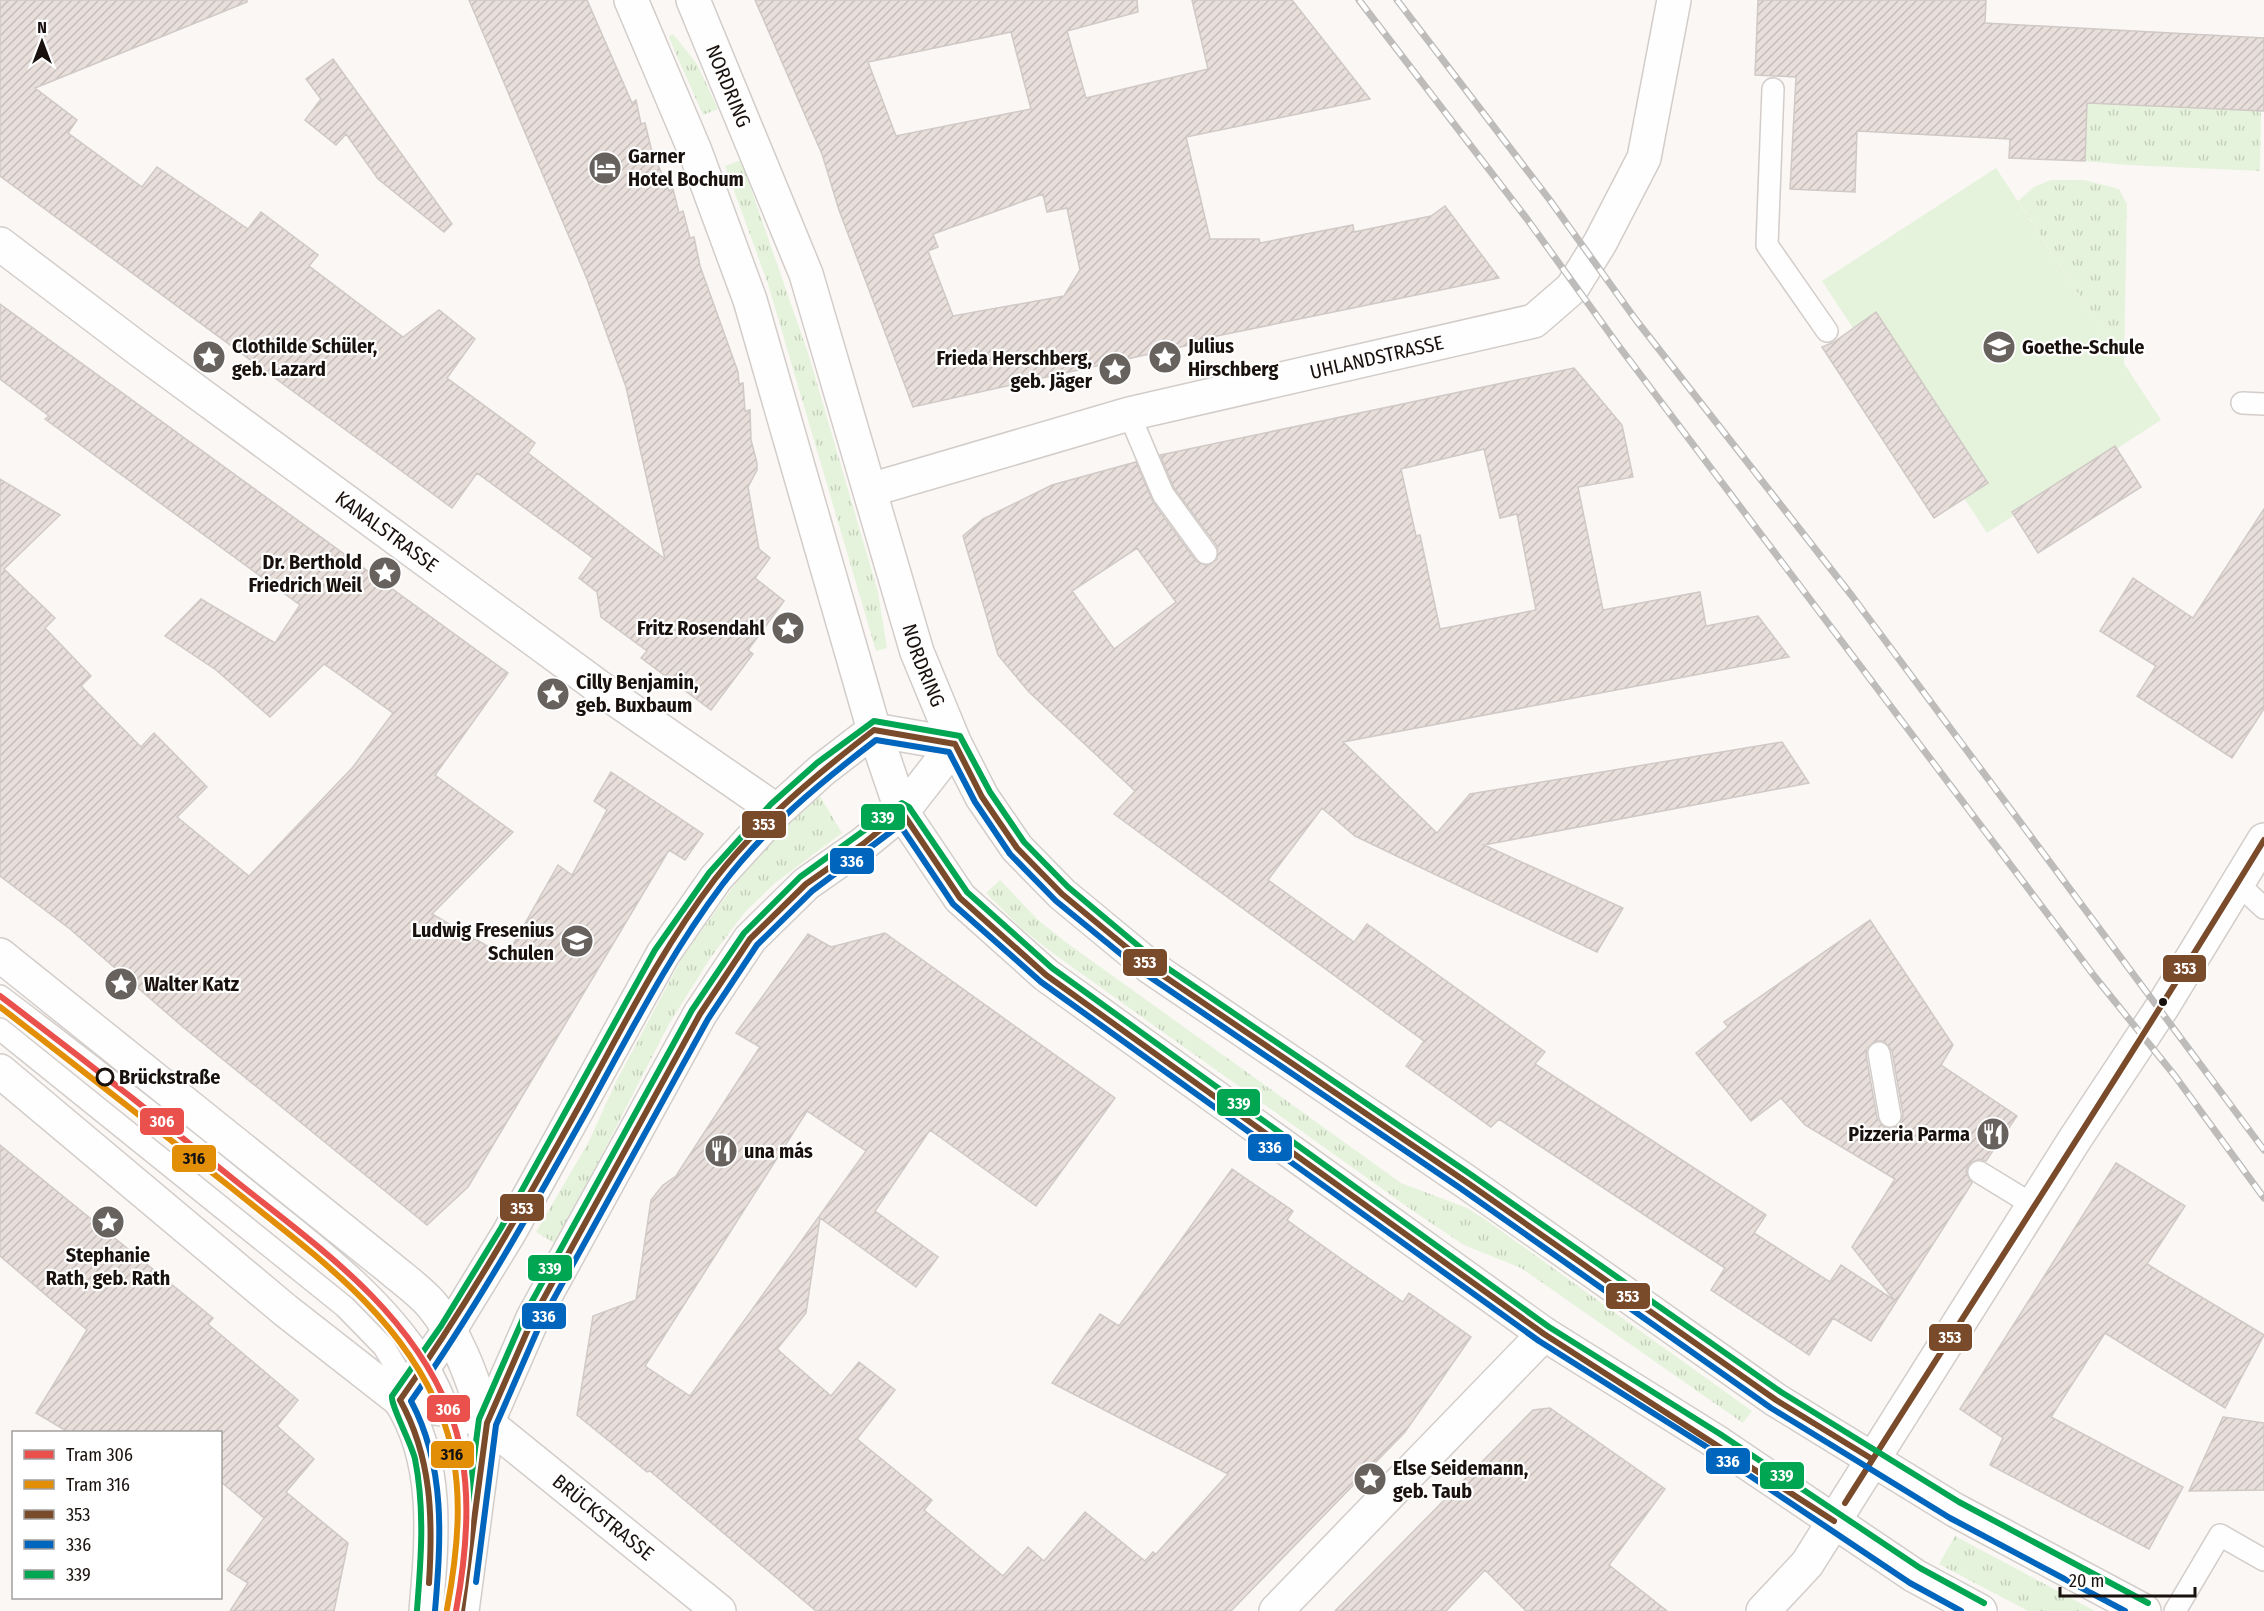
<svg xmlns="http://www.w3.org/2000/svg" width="2264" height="1611" font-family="'Fira Sans Condensed',sans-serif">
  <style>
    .grass { fill: url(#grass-tufts) }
    .pitch { fill: #e6f3dc }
    .building { fill: url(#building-hatch); stroke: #d0c9c6; stroke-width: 1.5; fill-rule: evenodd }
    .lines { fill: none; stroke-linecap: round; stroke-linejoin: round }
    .lane-casing { stroke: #d3cdca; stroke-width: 24 }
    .street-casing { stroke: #d3cdca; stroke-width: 36 }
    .primary-casing { stroke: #d3cdca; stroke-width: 36 }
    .lane { stroke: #fefefe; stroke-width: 21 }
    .street { stroke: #fefefe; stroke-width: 33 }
    .primary { stroke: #fefefe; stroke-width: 33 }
    .rail-casing { stroke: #bdbcba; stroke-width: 7 }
    .rail { stroke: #fff; stroke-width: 4.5; stroke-dasharray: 14; stroke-linecap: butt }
    .bus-1-casing { stroke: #fff; stroke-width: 10 }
    .bus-2-casing { stroke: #fff; stroke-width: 10 }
    .bus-3-casing { stroke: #fff; stroke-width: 10 }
    .bus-1 { stroke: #7a4b2a; stroke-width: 6 }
    .bus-2 { stroke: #0065bd; stroke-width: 6 }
    .bus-3 { stroke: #00a651; stroke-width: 6 }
    .tram-1-casing { stroke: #fff; stroke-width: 10 }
    .tram-2-casing { stroke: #fff; stroke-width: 10 }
    .tram-1 { stroke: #ea504c; stroke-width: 6 }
    .tram-2 { stroke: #e28e07; stroke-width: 6 }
    .bus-dot { fill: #19110d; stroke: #fff; stroke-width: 2 }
    .stop-dot { fill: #fff; stroke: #19110d; stroke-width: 3 }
    .labels { text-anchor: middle; stroke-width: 4.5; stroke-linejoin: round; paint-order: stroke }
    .street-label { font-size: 20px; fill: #19110d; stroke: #fff }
    .poi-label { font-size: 20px; font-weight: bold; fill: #19110d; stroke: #fff; text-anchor: start }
    .stop-label { font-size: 20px; font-weight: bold; fill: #19110d; stroke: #fff; text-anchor: start }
    .line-badge { stroke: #fff; stroke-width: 2 }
    .badge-label { font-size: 16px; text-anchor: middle; font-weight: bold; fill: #fff }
    .pale-badge-label { font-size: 16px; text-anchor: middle; font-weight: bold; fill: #111 }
  </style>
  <defs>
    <pattern id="grass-tufts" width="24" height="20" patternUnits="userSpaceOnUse" patternTransform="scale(1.5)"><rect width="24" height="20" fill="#e6f3dc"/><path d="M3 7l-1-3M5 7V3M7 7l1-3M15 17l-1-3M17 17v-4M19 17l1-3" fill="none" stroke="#c5cfbc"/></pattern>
    <pattern id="building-hatch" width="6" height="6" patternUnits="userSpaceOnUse" patternTransform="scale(1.5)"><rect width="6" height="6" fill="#e8dfdb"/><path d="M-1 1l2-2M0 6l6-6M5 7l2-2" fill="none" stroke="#c6bebb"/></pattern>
  </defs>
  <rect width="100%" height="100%" fill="#faf7f5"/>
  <path class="grass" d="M 673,34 L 697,64 L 718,109 L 703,115 L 670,40 L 669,36 Z
    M 2087,103 L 2261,111 L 2260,171 L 2128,165 L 2085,161 Z
    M 741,160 L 809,356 L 878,592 L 887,648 L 876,651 L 768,284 L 725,166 Z
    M 2051,180 L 2084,180 L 2119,189 L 2127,204 L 2124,364 L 2018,201 L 2034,187 Z
    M 818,793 L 842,833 L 775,883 L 745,912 L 711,957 L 669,1024 L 556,1244 L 536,1232 L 588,1143 L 617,1080 L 682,958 L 755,856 Z
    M 1000,880 L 1038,920 L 1067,943 L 1401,1183 L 1467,1208 L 1486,1220 L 1752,1411 L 1743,1423 L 1521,1268 L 1464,1245 L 1416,1213 L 1054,954 L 1021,928 L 986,893 Z
    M 1955,1536 L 2095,1611 L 2028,1611 L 1939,1564 Z"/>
  <path class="pitch" d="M 1996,168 L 2161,420 L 1987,533 L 1822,281 Z"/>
  <path class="building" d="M 0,0 L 247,0 L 247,2 L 35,88 L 77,120 L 68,133 L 142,187 L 157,167 L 248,229 L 261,212 L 318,255 L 309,266 L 403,337 L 439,310 L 475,339 L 447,378 L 535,443 L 528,453 L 665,559 L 626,387 L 587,279 L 469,0 L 587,0 L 632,103 L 636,100 L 641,124 L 645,123 L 651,148 L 669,191 L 673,189 L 679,213 L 683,211 L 690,238 L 694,237 L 700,266 L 738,372 L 739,384 L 743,383 L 745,411 L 750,410 L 751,440 L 757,463 L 757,470 L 748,487 L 759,549 L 770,558 L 755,578 L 784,601 L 748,650 L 753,654 L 711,710 L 641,658 L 647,651 L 601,617 L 597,592 L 579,578 L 593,558 L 477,473 L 452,508 L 0,176 Z
    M 755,0 L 1137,0 L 1138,12 L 1067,31 L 1086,98 L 1208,69 L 1192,0 L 1292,0 L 1370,99 L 1186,137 L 1210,239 L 1259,239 L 1260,243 L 1353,225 L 1354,232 L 1431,216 L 1445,206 L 1499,278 L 1202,339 L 1203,342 L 913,407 L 839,210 L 822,154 ZM 1011,32 L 1031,109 L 896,136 L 868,62 ZM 1043,194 L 1047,212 L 1067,208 L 1080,270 L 1064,296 L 953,316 L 928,251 L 938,247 L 933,234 Z
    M 1758,0 L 1986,0 L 1985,23 L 2264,38 L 2264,111 L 2087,103 L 2085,161 L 2009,158 L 2010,139 L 1857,131 L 1855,192 L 1790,189 L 1796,77 L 1755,75 Z
    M 333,59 L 452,224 L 444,232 L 378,179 L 346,134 L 336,145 L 305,120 L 321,99 L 306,79 Z
    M 0,304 L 508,673 L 435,775 L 513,832 L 432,914 L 506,957 L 558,865 L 572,875 L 607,810 L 594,801 L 611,772 L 703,834 L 685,860 L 669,850 L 468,1187 L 427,1225 L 183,1027 L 70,929 L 0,876 L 0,479 L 60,515 L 4,569 L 55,618 L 45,628 L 91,676 L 81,686 L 141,747 L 154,733 L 207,787 L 177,817 L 249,876 L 353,767 L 393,713 L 324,664 L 270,717 L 216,670 L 165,636 L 201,599 L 275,643 L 300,605 L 45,419 L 49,416 L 0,379 Z
    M 1876,312 L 1988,483 L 1934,518 L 1822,347 L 1834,342 Z
    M 1574,368 L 1622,425 L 1633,477 L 1578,487 L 1603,610 L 1700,592 L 1706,626 L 1758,616 L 1789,657 L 1343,742 L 1437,833 L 1470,794 L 1782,742 L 1809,783 L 1484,845 L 1623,908 L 1597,952 L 1355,836 L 1322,808 L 1268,880 L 1354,942 L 1367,924 L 1545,1052 L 1535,1064 L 1766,1215 L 1754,1233 L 1830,1282 L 1841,1265 L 1894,1300 L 1852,1247 L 1895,1179 L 1805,1125 L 1781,1098 L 1751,1121 L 1696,1053 L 1728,1027 L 1724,1022 L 1870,920 L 1953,1045 L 1941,1065 L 2017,1116 L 1986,1161 L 1979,1159 L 1968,1165 L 1966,1172 L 1972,1183 L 1871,1341 L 1833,1318 L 1809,1355 L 1711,1290 L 1725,1268 L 1499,1119 L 1491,1127 L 1406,1066 L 1424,1041 L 1114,814 L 1135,791 L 1029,692 L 998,655 L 963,536 L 983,519 L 1052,485 L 1136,462 L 1153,502 L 1196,561 L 1208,566 L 1217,559 L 1217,546 L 1174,488 L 1160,455 ZM 1484,449 L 1500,518 L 1517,514 L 1536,610 L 1440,629 L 1420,535 L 1416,536 L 1401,469 ZM 1137,548 L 1176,602 L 1114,649 L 1072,591 ZM 1876,1041 L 1884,1041 L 1892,1051 L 1903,1114 L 1902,1121 L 1893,1128 L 1885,1128 L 1877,1118 L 1866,1055 L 1867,1048 Z
    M 2115,446 L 2141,487 L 2038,553 L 2012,512 Z
    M 2264,509 L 2264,709 L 2232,758 L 2137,696 L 2156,666 L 2100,631 L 2133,578 L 2193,618 Z
    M 885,933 L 1115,1098 L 1036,1206 L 930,1130 L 875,1211 L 938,1257 L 916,1287 L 820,1218 L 806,1313 L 777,1349 L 831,1396 L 859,1362 L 895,1390 L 857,1439 L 932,1500 L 924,1510 L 1003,1576 L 1028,1547 L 1044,1561 L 1085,1512 L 1145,1561 L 1153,1552 L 1156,1554 L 1228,1474 L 1052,1383 L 1100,1314 L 1119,1326 L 1232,1169 L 1293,1211 L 1287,1220 L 1344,1261 L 1403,1302 L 1409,1293 L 1471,1337 L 1405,1432 L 1231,1611 L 816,1611 L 650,1471 L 647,1472 L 577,1415 L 593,1316 L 636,1300 L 651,1200 L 663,1185 L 676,1176 L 760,1047 L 736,1033 L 808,934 L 831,947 ZM 807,1111 L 866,1151 L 690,1396 L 645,1366 Z
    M 0,1145 L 213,1318 L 208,1324 L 298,1400 L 277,1426 L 314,1459 L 286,1492 L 348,1543 L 334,1611 L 230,1611 L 248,1583 L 227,1570 L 264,1518 L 220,1481 L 220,1432 L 68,1432 L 36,1413 L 87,1330 L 0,1256 Z
    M 2116,1163 L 2185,1206 L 2147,1264 L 2264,1335 L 2225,1408 L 2105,1333 L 2051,1417 L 2183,1487 L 2149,1549 L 1990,1465 L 2003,1438 L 1960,1409 Z
    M 1550,1408 L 1665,1489 L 1609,1565 L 1667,1611 L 1526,1611 L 1485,1570 L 1446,1611 L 1335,1611 L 1533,1410 Z
    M 2223,1417 L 2264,1423 L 2264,1490 L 2189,1491 Z"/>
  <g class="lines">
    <g class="lane-casing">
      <path id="lane" d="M 1773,89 L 1767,245 L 1827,331
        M 2242,403 L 2264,404
        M 1129,414 L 1163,494 L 1206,553
        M 2237,883 L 2264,908
        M 0,996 C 86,1061 170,1127 253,1195 C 315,1245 382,1294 425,1362 C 451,1402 460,1448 471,1494
        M 0,1029 L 345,1307 L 384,1347 L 414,1397
        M 1879,1053 L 1890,1116
        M 1979,1172 L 2033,1205
        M 2175,1611 L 2220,1535 L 2264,1560"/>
    </g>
    <g class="street-casing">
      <g id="street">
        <path id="s1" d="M 0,244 L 141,351 L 618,701 L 777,811"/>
        <path id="s2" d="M 870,490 L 1129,414 L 1534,321 L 1572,288 L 1600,243 L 1644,158 L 1674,0"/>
        <path d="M 0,955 L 390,1268 C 404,1280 420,1291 432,1305 C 460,1339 473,1382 487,1423"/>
        <path id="s3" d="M 0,1071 L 285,1310 L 400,1400 L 419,1406 L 449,1410 L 487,1423 L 719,1611"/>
        <path d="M 400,1400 L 449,1331 L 509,1233 L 663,954 L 716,878 L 777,811 L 822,770 L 874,730 L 955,744 L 902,812 L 863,844 L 806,884 L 750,939 L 700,1014 L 533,1318 L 487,1423 L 462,1611"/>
        <path d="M 400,1400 C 440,1462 432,1541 426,1611"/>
        <path d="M 1276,1611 L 1544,1334"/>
        <path d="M 1763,1611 L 1807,1564 L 2075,1139 L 2163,1006 L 2264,840"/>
      </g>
    </g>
    <g class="primary-casing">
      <g id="primary">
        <path d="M 631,0 L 695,151 L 750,300 L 874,730 L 902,812 L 960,898 L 1046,975 L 1544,1334 L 1715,1441 L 1915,1576 L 1980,1611"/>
        <path id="s4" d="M 693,0 L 806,274 L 917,652 L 955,744 L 982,797 L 1017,848 L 1062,894 L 1149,966 L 1465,1181 L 1776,1400 L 1955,1510 L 2144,1611"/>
      </g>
    </g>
    <use href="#lane" class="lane"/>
    <use href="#street" class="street"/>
    <use href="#primary" class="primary"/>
    <g class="rail-casing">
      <path id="rail" d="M 1359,0 L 1527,219 L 1618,345 L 2095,977 L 2175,1076 L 2264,1198
        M 1397,0 L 1549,199 L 1636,320 L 1852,596 L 2264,1150"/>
    </g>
    <use href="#rail" class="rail"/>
    <g class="bus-1-casing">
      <path id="bus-1" d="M 955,744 L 982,797 L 1017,848 L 1062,894 L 1149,966 L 1465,1181 L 1776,1400 L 1872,1459
        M 902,812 L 960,898 L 1046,975 L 1544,1334 L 1834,1521
        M 400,1400 C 468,1304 525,1204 582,1101 C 624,1025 662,948 715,879 C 760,821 817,774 874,730 L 955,744
        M 400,1400 C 432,1458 433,1518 429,1583
        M 1845,1503 C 1985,1282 2128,1063 2264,840
        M 462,1611 L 487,1423 L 533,1318 L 700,1014 L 750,939 L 806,884 L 863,844 L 902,812"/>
    </g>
    <g class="bus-2-casing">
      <path id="bus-2" d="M 476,1582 L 496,1425 L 541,1322 L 708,1019 L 757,945 L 812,891 L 900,825 L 953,904 L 1041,982 L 1539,1341 L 1710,1449 L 1910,1583 L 1961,1611
        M 435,1611 C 441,1539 446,1467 411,1401 C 477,1307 533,1207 589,1107 C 631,1031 670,954 722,885 C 764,829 821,782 876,740 L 949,752 L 975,802 L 1010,854 L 1056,901 L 1144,973 L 1460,1188 L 1771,1408 L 1950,1518 L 2125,1611"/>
    </g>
    <g class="bus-3-casing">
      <path id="bus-3" d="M 458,1580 L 479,1419 L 525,1314 L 692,1010 L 744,933 L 800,877 L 902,803 L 909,807 L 967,892 L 1052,968 L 1549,1327 L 1720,1434 L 1920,1568 L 1984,1603
        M 417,1610 C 421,1560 425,1509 415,1459 C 412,1445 390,1404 392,1396 L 441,1326 L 501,1228 L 655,950 L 709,873 L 771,804 L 817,763 L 874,721 L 960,736 L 990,792 L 1024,842 L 1068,887 L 1154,959 L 1470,1174 L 1781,1392 L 1959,1502 L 2148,1603"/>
    </g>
    <use href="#bus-1" class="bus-1"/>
    <use href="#bus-2" class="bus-2"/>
    <use href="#bus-3" class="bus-3"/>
    <g class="tram-1-casing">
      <path id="tram-1" d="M 0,996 C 78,1055 156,1116 232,1178 C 314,1244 408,1307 449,1410 C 474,1473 468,1545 456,1611"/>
    </g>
    <g class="tram-2-casing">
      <path id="tram-2" d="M 0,1007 C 77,1066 153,1126 229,1186 C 309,1251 400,1313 440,1412 C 466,1474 459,1545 447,1609"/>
    </g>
    <use href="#tram-1" class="tram-1"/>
    <use href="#tram-2" class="tram-2"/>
  </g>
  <defs>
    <g id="hotel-disc" transform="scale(1.725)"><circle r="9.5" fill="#68625e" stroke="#fff"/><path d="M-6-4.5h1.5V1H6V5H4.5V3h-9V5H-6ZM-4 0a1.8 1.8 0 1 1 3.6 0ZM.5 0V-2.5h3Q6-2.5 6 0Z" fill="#fff"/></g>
    <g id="school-disc" transform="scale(1.725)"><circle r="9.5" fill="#68625e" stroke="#fff"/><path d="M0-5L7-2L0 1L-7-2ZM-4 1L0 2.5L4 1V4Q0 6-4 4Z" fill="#fff"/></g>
    <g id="sight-disc" transform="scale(1.725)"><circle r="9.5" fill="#68625e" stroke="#fff"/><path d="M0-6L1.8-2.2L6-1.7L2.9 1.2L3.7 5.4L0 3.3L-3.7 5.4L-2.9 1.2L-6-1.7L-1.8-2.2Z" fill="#fff"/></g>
    <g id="restaurant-disc" transform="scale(1.725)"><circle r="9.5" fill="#68625e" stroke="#fff"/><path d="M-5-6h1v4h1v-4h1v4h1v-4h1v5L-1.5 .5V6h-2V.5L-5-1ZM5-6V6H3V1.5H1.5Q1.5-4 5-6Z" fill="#fff"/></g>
  </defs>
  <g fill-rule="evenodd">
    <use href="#hotel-disc" x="605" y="168"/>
    <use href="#school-disc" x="1999" y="347"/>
    <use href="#sight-disc" x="209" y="357"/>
    <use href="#sight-disc" x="1165" y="357"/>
    <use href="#sight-disc" x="1115" y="369"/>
    <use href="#sight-disc" x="385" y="573"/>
    <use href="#sight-disc" x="788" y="628"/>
    <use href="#sight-disc" x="553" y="694"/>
    <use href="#school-disc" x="577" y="941"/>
    <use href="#sight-disc" x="121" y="984"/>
    <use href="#restaurant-disc" x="1993" y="1134"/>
    <use href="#restaurant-disc" x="721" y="1151"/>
    <use href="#sight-disc" x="108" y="1222"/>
    <use href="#sight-disc" x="1370" y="1479"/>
  </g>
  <circle class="bus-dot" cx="2163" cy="1002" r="5"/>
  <circle class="stop-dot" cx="105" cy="1077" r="8"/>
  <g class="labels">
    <g class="street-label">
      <text dy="7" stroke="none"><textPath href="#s4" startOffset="93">NORDRING</textPath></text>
      <text dy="7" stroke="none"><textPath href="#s2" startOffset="524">UHLANDSTRASSE</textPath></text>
      <text dy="7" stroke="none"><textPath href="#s1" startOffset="482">KANALSTRASSE</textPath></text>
      <text dy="7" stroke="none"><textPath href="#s4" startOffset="705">NORDRING</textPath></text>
      <text dy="7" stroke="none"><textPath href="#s3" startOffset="758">BRÜCKSTRASSE</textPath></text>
    </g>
    <g class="poi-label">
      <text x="628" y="163">Garner<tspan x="628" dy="23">Hotel Bochum</tspan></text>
      <text x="232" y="353">Clothilde Schüler,<tspan x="232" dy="23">geb. Lazard</tspan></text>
      <text x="1188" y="353">Julius<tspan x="1188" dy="23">Hirschberg</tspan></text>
      <text x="2022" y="354">Goethe-Schule</text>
      <text x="1092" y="365" text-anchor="end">Frieda Herschberg,<tspan x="1092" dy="23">geb. Jäger</tspan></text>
      <text x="362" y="569" text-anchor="end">Dr. Berthold<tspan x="362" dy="23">Friedrich Weil</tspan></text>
      <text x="765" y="635" text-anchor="end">Fritz Rosendahl</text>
      <text x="576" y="689">Cilly Benjamin,<tspan x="576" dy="23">geb. Buxbaum</tspan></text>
      <text x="554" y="937" text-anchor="end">Ludwig Fresenius<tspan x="554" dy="23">Schulen</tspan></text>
      <text x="144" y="991">Walter Katz</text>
      <text x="1970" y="1141" text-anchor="end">Pizzeria Parma</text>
      <text x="744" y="1158">una más</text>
      <text x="108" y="1262" text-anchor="middle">Stephanie<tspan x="108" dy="23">Rath, geb. Rath</tspan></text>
      <text x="1393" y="1475">Else Seidemann,<tspan x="1393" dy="23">geb. Taub</tspan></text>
    </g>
    <g class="stop-label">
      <text x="119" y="1084">Brückstraße</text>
    </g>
  </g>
  <g class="line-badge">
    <rect x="860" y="803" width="46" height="28" rx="6" fill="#00a651"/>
    <rect x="741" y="810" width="46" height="29" rx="6" fill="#7a4b2a"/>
    <rect x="829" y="847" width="46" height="28" rx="6" fill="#0065bd"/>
    <rect x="1122" y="948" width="46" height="29" rx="6" fill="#7a4b2a"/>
    <rect x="2162" y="954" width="45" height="29" rx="6" fill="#7a4b2a"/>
    <rect x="1216" y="1088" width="45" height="29" rx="6" fill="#00a651"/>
    <rect x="139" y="1107" width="46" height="29" rx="6" fill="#ea504c"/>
    <rect x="1247" y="1133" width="46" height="29" rx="6" fill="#0065bd"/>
    <rect x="171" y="1144" width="46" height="29" rx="6" fill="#e28e07"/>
    <rect x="499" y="1193" width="46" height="29" rx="6" fill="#7a4b2a"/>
    <rect x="527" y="1254" width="46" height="28" rx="6" fill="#00a651"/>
    <rect x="1605" y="1282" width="46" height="28" rx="6" fill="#7a4b2a"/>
    <rect x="521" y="1302" width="46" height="28" rx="6" fill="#0065bd"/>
    <rect x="1928" y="1323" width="45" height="29" rx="6" fill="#7a4b2a"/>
    <rect x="426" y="1394" width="45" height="29" rx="6" fill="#ea504c"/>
    <rect x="430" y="1440" width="45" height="29" rx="6" fill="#e28e07"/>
    <rect x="1705" y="1447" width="46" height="28" rx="6" fill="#0065bd"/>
    <rect x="1759" y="1461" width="46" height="29" rx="6" fill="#00a651"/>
  </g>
  <g class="badge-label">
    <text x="883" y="823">339</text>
    <text x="764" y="830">353</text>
    <text x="852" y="867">336</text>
    <text x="1145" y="968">353</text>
    <text x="2185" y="974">353</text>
    <text x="1239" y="1109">339</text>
    <text x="162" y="1127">306</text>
    <text x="1270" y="1153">336</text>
    <text x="522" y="1214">353</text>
    <text x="550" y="1274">339</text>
    <text x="1628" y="1302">353</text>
    <text x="544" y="1322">336</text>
    <text x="1950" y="1343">353</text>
    <text x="448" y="1415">306</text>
    <text x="1728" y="1467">336</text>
    <text x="1782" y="1481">339</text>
  </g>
  <g class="pale-badge-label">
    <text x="194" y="1164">316</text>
    <text x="452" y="1460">316</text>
  </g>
  <rect x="12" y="1431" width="210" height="168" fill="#ffffff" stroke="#a3a09e" stroke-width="1.5"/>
  <rect x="24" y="1450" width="30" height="9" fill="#ea504c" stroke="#a3a09e" stroke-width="1.5"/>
  <text x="66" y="1461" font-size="18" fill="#19110d">Tram 306</text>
  <rect x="24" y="1480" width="30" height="9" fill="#e28e07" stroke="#a3a09e" stroke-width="1.5"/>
  <text x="66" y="1491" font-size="18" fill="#19110d">Tram 316</text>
  <rect x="24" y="1510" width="30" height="9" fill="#7a4b2a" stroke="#a3a09e" stroke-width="1.5"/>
  <text x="66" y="1521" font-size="18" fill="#19110d">353</text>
  <rect x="24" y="1540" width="30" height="9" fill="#0065bd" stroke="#a3a09e" stroke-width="1.5"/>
  <text x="66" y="1551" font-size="18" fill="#19110d">336</text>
  <rect x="24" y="1570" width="30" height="9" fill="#00a651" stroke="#a3a09e" stroke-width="1.5"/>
  <text x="66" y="1581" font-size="18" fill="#19110d">339</text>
  <g transform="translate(42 42)" stroke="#ffffff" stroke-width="4.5" paint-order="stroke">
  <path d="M0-4.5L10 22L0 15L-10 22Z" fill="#19110d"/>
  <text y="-9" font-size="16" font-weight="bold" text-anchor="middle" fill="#19110d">N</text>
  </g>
  <path d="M2060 1587v9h135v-9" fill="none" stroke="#19110d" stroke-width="3"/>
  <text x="2069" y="1587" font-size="18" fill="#19110d" stroke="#ffffff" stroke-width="4.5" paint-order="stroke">20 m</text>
</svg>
